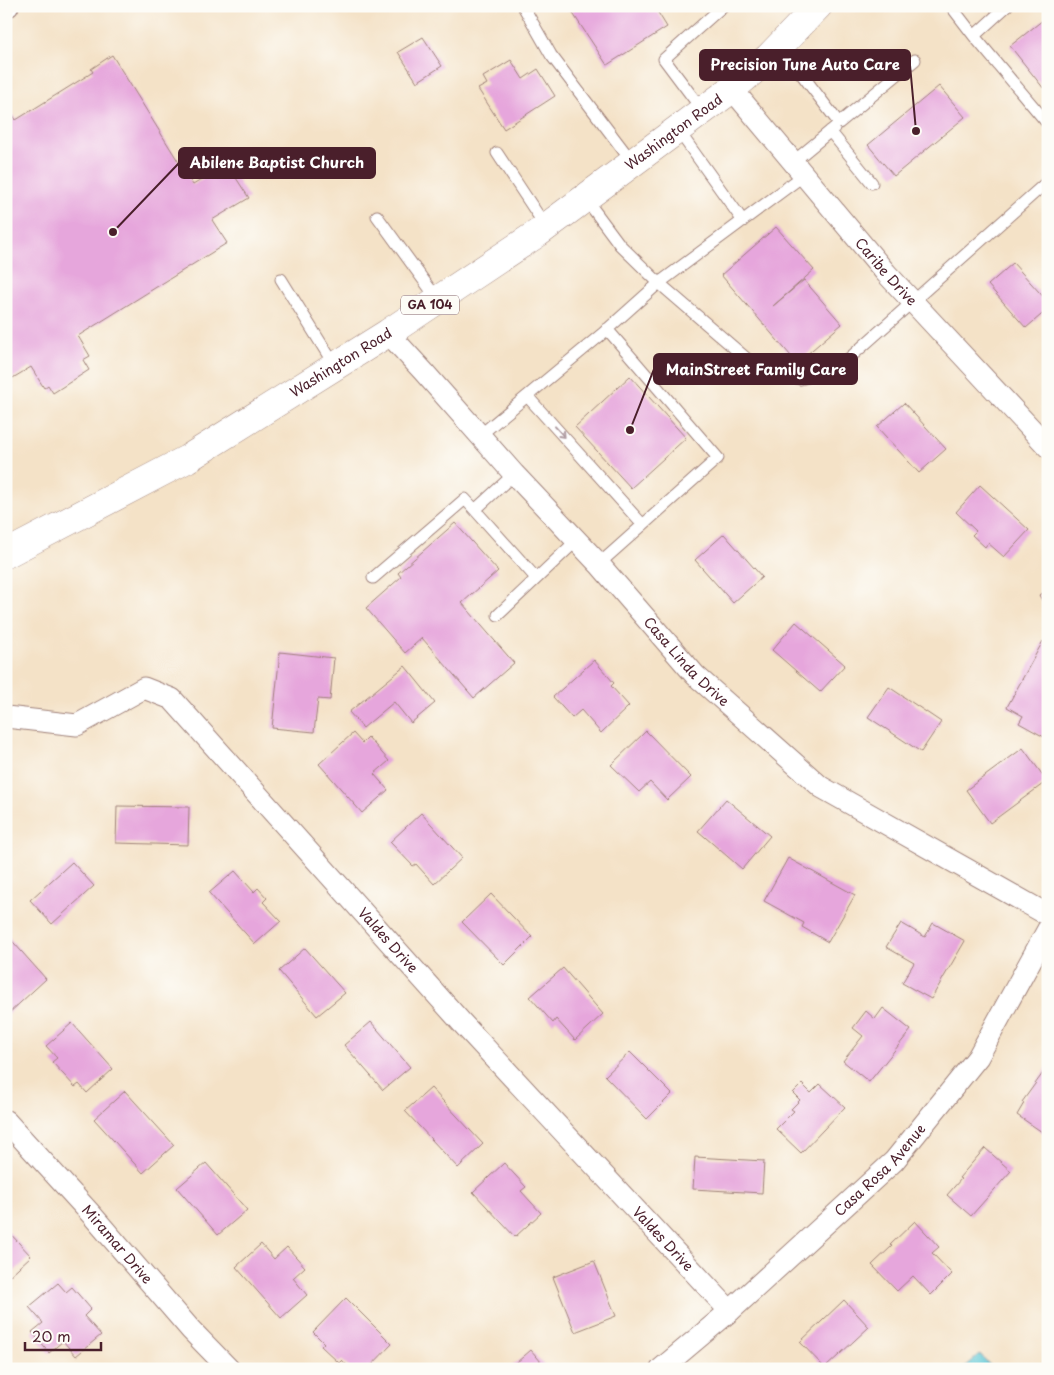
<svg xmlns="http://www.w3.org/2000/svg" width="1054" height="1375" font-family="'Playpen Sans',sans-serif">
  <style>
    .water { fill: #5ac6d4; stroke: #527280 }
    .building { fill: #e6a6dc }
    .lines { fill: none; stroke-linecap: round; stroke-linejoin: round }
    .service-casing { stroke: #9f8079; stroke-width: 13 }
    .minor-casing { stroke: #9f8079; stroke-width: 23 }
    .primary-casing { stroke: #9f8079; stroke-width: 29 }
    .service { stroke: #fff; stroke-width: 11 }
    .minor { stroke: #fff; stroke-width: 21 }
    .primary { stroke: #fff; stroke-width: 28 }
    .oneway { stroke: #ae9aa0 }
    .labels { text-anchor: middle; stroke-width: 5; stroke-linejoin: round; paint-order: stroke }
    .shield { fill: #fdfcf7; stroke: #806168; stroke-width: 1 }
    .shield-label { font-size: 12px; font-weight: bold; fill: #4a1f2b }
    .street-label { font-size: 14px; fill: #4a1f2b; stroke: #fdfcf7 }
    .leader { fill: none; stroke: #4a1f2b; stroke-width: 2 }
    .callout-dot { fill: #4a1f2b; stroke: #fdfcf7; stroke-width: 2 }
    .callout { fill: #4a1f2b; stroke: #4a1f2b; stroke-width: 2 }
    .callout-label { font-size: 15px; text-anchor: middle; font-weight: bold; fill: #fff }
  </style>
  <rect width="100%" height="100%" fill="#fdfcf7"/>
  <filter id="ink" filterUnits="userSpaceOnUse"><feTurbulence type="fractalNoise" baseFrequency=".02" numOctaves="2"/><feDisplacementMap in="SourceGraphic" scale="10" xChannelSelector="R" yChannelSelector="G"/><feConvolveMatrix kernelMatrix="1 2 1 2 8 2 1 2 1" color-interpolation-filters="sRGB"/></filter>
  <filter id="wash" filterUnits="userSpaceOnUse"><feTurbulence type="fractalNoise" baseFrequency=".0096" numOctaves="4" result="noise"/><feDisplacementMap in="SourceGraphic" scale="20" xChannelSelector="R" yChannelSelector="G"/><feGaussianBlur stdDeviation="1.12" result="paint"/><feColorMatrix in="noise" values="0 0 0 0 0 0 0 0 0 0 0 0 0 0 0 0 0 1.4 0 .05"/><feComposite in="paint" operator="in"/></filter>
  <g filter="url(#wash)">
    <rect width="100%" height="100%" fill="#f4e2c7"/>
    <path class="water" d="M 980,1354 L 993,1369 L 963,1369 Z"/>
    <g id="blocks">
      <path class="building" d="M 568,6 L 654,6 L 667,27 L 607,65 Z
        M 1048,16 L 1048,94 L 1010,46 Z
        M 423,37 L 442,66 L 417,82 L 398,52 Z
        M 112,55 L 193,185 L 227,164 L 249,198 L 212,220 L 227,243 L 78,336 L 90,356 L 83,360 L 89,370 L 53,393 L 48,385 L 44,388 L 31,367 L 6,382 L 6,120 L 13,115 L 16,120 L 93,72 L 91,69 Z
        M 511,60 L 523,79 L 538,69 L 555,96 L 504,129 L 478,89 L 487,84 L 483,77 Z
        M 939,86 L 965,117 L 894,176 L 868,145 Z
        M 776,227 L 814,270 L 773,306 L 804,280 L 842,324 L 797,363 L 721,275 Z
        M 1013,263 L 1048,302 L 1048,309 L 1026,328 L 988,285 Z
        M 630,376 L 686,438 L 631,488 L 575,427 Z
        M 904,403 L 946,449 L 919,473 L 877,427 Z
        M 980,485 L 1029,530 L 1004,557 L 988,543 L 985,547 L 972,535 L 976,531 L 956,512 Z
        M 455,523 L 498,571 L 462,603 L 514,663 L 474,698 L 422,638 L 405,653 L 366,608 L 401,577 L 398,573 Z
        M 724,534 L 762,577 L 733,603 L 695,560 Z
        M 1048,590 L 1048,611 L 1039,595 Z
        M 796,622 L 845,665 L 820,692 L 772,650 Z
        M 1043,641 L 1048,644 L 1048,735 L 1046,738 L 1019,723 L 1023,716 L 1007,707 Z
        M 280,652 L 334,658 L 330,700 L 318,699 L 314,732 L 272,728 Z
        M 594,660 L 614,683 L 611,686 L 629,706 L 601,733 L 581,710 L 572,718 L 553,697 Z
        M 405,666 L 435,703 L 411,723 L 394,702 L 363,728 L 349,712 Z
        M 889,687 L 941,722 L 921,752 L 868,717 Z
        M 646,731 L 691,777 L 667,800 L 650,782 L 639,792 L 611,765 Z
        M 353,733 L 362,743 L 368,737 L 389,761 L 374,774 L 388,790 L 362,813 L 319,764 Z
        M 1023,748 L 1047,781 L 990,823 L 966,790 Z
        M 726,799 L 770,836 L 742,869 L 698,831 Z
        M 117,806 L 189,807 L 188,845 L 116,843 Z
        M 421,813 L 462,858 L 434,884 L 416,864 L 413,866 L 390,842 Z
        M 788,858 L 855,895 L 828,942 L 802,927 L 804,923 L 764,901 Z
        M 72,862 L 94,886 L 52,924 L 30,900 Z
        M 235,871 L 254,892 L 258,888 L 267,898 L 263,902 L 281,921 L 255,944 L 209,893 Z
        M 491,894 L 532,937 L 504,965 L 462,922 Z
        M 901,923 L 925,937 L 933,923 L 965,941 L 931,999 L 902,983 L 914,963 L 886,947 Z
        M 6,934 L 46,979 L 8,1014 L 6,1012 Z
        M 305,948 L 345,993 L 317,1016 L 279,971 Z
        M 563,968 L 603,1014 L 575,1040 L 556,1019 L 553,1023 L 530,997 Z
        M 883,1008 L 911,1030 L 869,1082 L 843,1061 L 863,1036 L 853,1028 L 866,1011 L 875,1019 Z
        M 371,1022 L 410,1067 L 383,1090 L 344,1045 Z
        M 72,1023 L 113,1069 L 87,1093 L 79,1084 L 75,1087 L 52,1062 L 57,1058 L 46,1046 Z
        M 630,1052 L 672,1094 L 647,1119 L 605,1076 Z
        M 1048,1066 L 1048,1129 L 1045,1134 L 1017,1115 L 1024,1103 L 1022,1102 Z
        M 802,1084 L 811,1093 L 820,1084 L 845,1107 L 801,1153 L 776,1129 L 794,1111 L 791,1109 L 800,1100 L 793,1093 Z
        M 431,1088 L 483,1144 L 458,1168 L 405,1111 Z
        M 125,1091 L 174,1145 L 143,1173 L 94,1119 Z
        M 985,1148 L 1011,1171 L 971,1216 L 947,1195 L 961,1179 L 959,1178 Z
        M 695,1157 L 764,1161 L 762,1193 L 693,1189 Z
        M 206,1163 L 247,1210 L 218,1235 L 177,1188 Z
        M 504,1163 L 526,1187 L 521,1191 L 541,1213 L 515,1237 L 473,1192 Z
        M 915,1221 L 939,1247 L 932,1253 L 952,1274 L 931,1295 L 913,1276 L 897,1291 L 872,1265 L 892,1246 L 890,1245 Z
        M 6,1229 L 31,1256 L 6,1279 Z
        M 261,1244 L 274,1259 L 287,1247 L 305,1267 L 293,1278 L 307,1295 L 281,1318 L 236,1267 Z
        M 594,1261 L 616,1316 L 575,1332 L 553,1277 Z
        M 58,1283 L 66,1292 L 72,1287 L 91,1309 L 84,1316 L 101,1335 L 76,1356 L 63,1341 L 49,1353 L 32,1332 L 43,1323 L 29,1307 Z
        M 346,1298 L 392,1344 L 368,1369 L 350,1369 L 342,1360 L 339,1363 L 321,1346 L 324,1343 L 313,1332 Z
        M 844,1300 L 869,1327 L 825,1368 L 800,1342 Z
        M 531,1350 L 547,1369 L 509,1369 Z"/>
    </g>
  </g>
  <g filter="url(#ink)">
    <use href="#blocks" fill-opacity="0" stroke="#9f8079" stroke-width="1"/>
    <g class="lines">
      <g class="service-casing">
        <path id="service" d="M 523,6 L 551,55 L 633,163
          M 951,6 L 974,36 L 1048,124
          M 974,36 L 1007,6
          M 780,46 L 839,123 L 915,60
          M 703,111 L 664,59 L 723,6
          M 678,130 L 743,221
          M 830,131 L 872,183
          M 497,153 L 546,227
          M 793,162 L 834,128
          M 585,198 L 620,245 L 659,283 L 754,365 L 800,379 L 836,370 L 1048,181
          M 377,216 L 438,300
          M 281,279 L 335,366
          M 527,396 L 642,524
          M 479,436 L 602,334 L 659,283 L 804,175
          M 475,510 L 536,578
          M 599,564 L 718,458 L 607,329
          M 373,578 L 465,499 L 475,510 L 514,474
          M 498,615 L 576,541"/>
      </g>
      <g class="minor-casing">
        <g id="minor">
          <path d="M 6,7 L 8,6"/>
          <path id="s1" d="M 732,89 L 886,273 L 1048,447"/>
          <path id="s2" d="M 388,333 L 423,371 L 514,474 L 599,564 L 695,675 L 821,787 L 1048,915"/>
          <path id="s3" d="M 6,717 L 77,725 L 144,688 L 172,699 L 462,1023 L 730,1311"/>
          <path id="s4" d="M 6,1121 L 91,1214 L 191,1330 L 229,1369"/>
          <path id="s5" d="M 661,1369 L 730,1311 L 894,1161 L 978,1057 L 1048,929"/>
        </g>
      </g>
      <g class="primary-casing">
        <g id="primary">
          <path id="s6" d="M 6,554 L 187,459 L 388,333 L 538,233 L 732,89 L 769,57 L 818,6"/>
        </g>
      </g>
      <use href="#service" class="service"/>
      <use href="#minor" class="minor"/>
      <use href="#primary" class="primary"/>
    </g>
    <defs><path id="oneway-shaft" d="M-6 0H5M1.5-3L5.5 0L1.5 3" fill="none" stroke-width="1.6" stroke-linecap="round" stroke-linejoin="round" transform="scale(1.25)"/></defs>
    <use class="oneway" href="#oneway-shaft" transform="translate(560 432) rotate(48)"/>
  </g>
  <g class="labels">
    <rect class="shield" x="401" y="295.5" width="58" height="19" rx="4"/>
    <g class="shield-label">
      <text x="430" y="309">GA 104</text>
    </g>
    <g class="street-label">
      <text dy="5" stroke="none"><textPath href="#s6" startOffset="791">Washington Road</textPath></text>
      <text dy="5" stroke="none"><textPath href="#s1" startOffset="239">Caribe Drive</textPath></text>
      <text dy="5" stroke="none"><textPath href="#s6" startOffset="386">Washington Road</textPath></text>
      <text dy="5" stroke="none"><textPath href="#s2" startOffset="444">Casa Linda Drive</textPath></text>
      <text dy="5" stroke="none"><textPath href="#s3" startOffset="502">Valdes Drive</textPath></text>
      <text dy="5" stroke="none"><textPath href="#s5" startOffset="296">Casa Rosa Avenue</textPath></text>
      <text dy="5" stroke="none"><textPath href="#s3" startOffset="908">Valdes Drive</textPath></text>
      <text dy="5" stroke="none"><textPath href="#s4" startOffset="166">Miramar Drive</textPath></text>
    </g>
  </g>
  <path class="leader" d="M916 131L910 65M113 232L179 163M630 430L654 369"/>
  <g class="callout-dot">
    <circle cx="916" cy="131" r="5"/>
    <circle cx="113" cy="232" r="5"/>
    <circle cx="630" cy="430" r="5"/>
  </g>
  <g class="callout">
    <rect x="700" y="50" width="210" height="30" rx="5"/>
    <rect x="179" y="148" width="196" height="30" rx="5"/>
    <rect x="654" y="354" width="203" height="30" rx="5"/>
  </g>
  <g class="callout-label">
    <text x="805" y="70">Precision Tune Auto Care</text>
    <text x="277" y="168">Abilene Baptist Church</text>
    <text x="756" y="375">MainStreet Family Care</text>
  </g>
  <rect width="1054" height="1375" fill="none" stroke="#fdfcf7" stroke-width="25"/>
  <path d="M25 1342v8h76v-8" fill="none" stroke="#4a1f2b" stroke-width="2.5"/>
  <text x="32" y="1342" font-size="15" fill="#4a1f2b" stroke="#fdfcf7" stroke-width="4" paint-order="stroke">20 m</text>
</svg>
